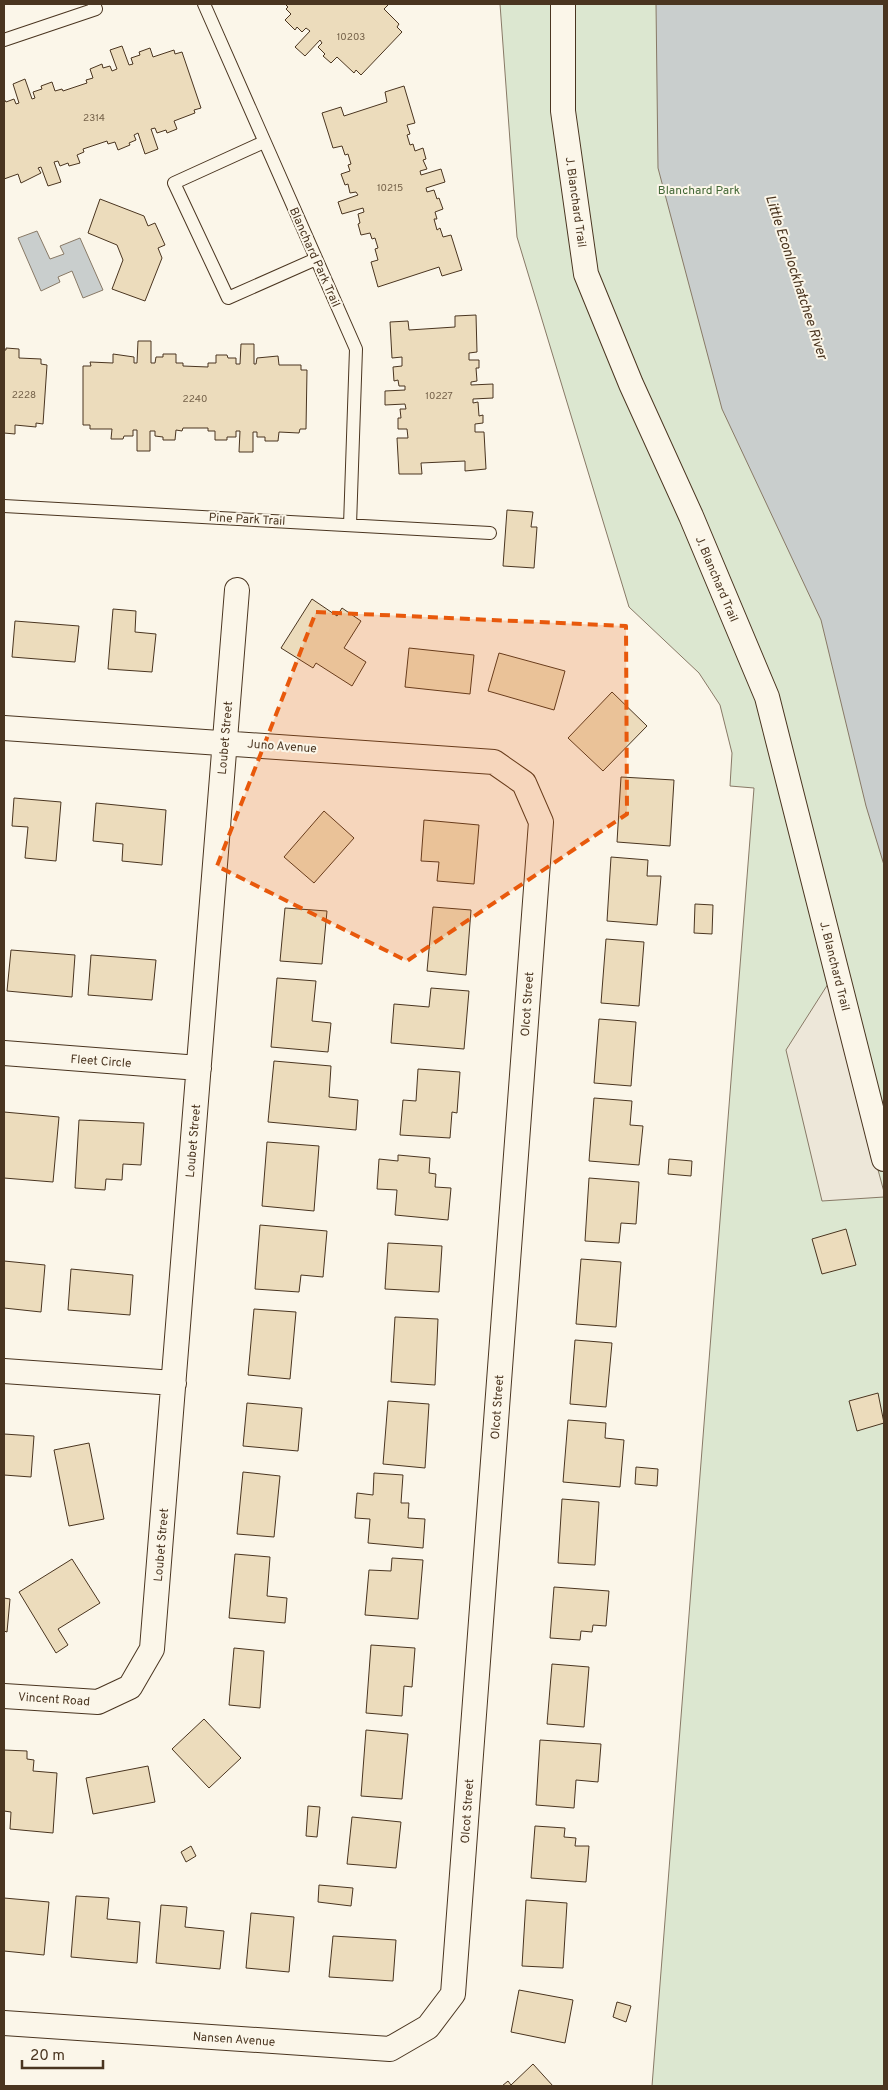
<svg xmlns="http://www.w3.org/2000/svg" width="888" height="2090" font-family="Overpass,sans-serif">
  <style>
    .green { fill: #dce7d0; stroke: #887966 }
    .parking { fill: #ede7d9; stroke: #887966 }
    .water { fill: #c9cecd; stroke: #887966 }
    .building { fill: #ecdcbc; stroke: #4a3520 }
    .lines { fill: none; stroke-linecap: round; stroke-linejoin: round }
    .lane-casing { stroke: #4a3520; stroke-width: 14 }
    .street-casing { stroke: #4a3520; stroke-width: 26 }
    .lane { stroke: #fbf6e9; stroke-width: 12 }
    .street { stroke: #fbf6e9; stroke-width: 24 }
    .marked { fill: #e8590c; fill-opacity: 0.2; stroke: #e8590c; stroke-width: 4; stroke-dasharray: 10 6; stroke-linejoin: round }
    .labels { text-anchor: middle; stroke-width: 4; stroke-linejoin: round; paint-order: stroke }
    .number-label { font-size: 10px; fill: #725f47 }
    .park-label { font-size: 12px; fill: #436837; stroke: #fbf6e9 }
    .street-label { font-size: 12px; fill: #4a3520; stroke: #fbf6e9 }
    .water-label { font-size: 14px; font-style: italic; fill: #4a3520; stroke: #fbf6e9 }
  </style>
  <rect width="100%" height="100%" fill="#fbf6e9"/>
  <path class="green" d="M 500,4 L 884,4 L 884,2086 L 652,2086 L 754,788 L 730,786 L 732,753 L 720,705 L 699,673 L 629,607 L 517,237 Z"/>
  <path class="parking" d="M 828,984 L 884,1192 L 884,1197 L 822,1201 L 786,1050 Z"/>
  <path class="water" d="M 656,4 L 884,4 L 884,865 L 866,806 L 821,620 L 722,409 L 658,168 Z
    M 37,231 L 50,259 L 64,254 L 60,246 L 80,238 L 103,290 L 83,298 L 72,271 L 58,277 L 60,282 L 41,291 L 18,238 Z"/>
  <path class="building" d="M 285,4 L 389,4 L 384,9 L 399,24 L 397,27 L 402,32 L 361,75 L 356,70 L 354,73 L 337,57 L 331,63 L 323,56 L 325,54 L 318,47 L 322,43 L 320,40 L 305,56 L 295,47 L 310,31 L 306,28 L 302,32 L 297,27 L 295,30 L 285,20 L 291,14 L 286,9 L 288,7 Z
    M 122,46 L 129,65 L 133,64 L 131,58 L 140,55 L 139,52 L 150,48 L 153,57 L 174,50 L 175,54 L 182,52 L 201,108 L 194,110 L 195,113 L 174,121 L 177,129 L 167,133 L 166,130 L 157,133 L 155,128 L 151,129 L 158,149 L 145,154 L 138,133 L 134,135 L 136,140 L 129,143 L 130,145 L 118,150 L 115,142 L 108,144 L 107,141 L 83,149 L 84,152 L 77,155 L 80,163 L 69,166 L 68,163 L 60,166 L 58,161 L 54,162 L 61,182 L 48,186 L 41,167 L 38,168 L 41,173 L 21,183 L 18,174 L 4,179 L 4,99 L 6,102 L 14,99 L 16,104 L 19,103 L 13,84 L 25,79 L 32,99 L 35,98 L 33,92 L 42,89 L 41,86 L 52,82 L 55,91 L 62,89 L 63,91 L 87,83 L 86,80 L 93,78 L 90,69 L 102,64 L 103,68 L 110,66 L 112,71 L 117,69 L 110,50 Z
    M 404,86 L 415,123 L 407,125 L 410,134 L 407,135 L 410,145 L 413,144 L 415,151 L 423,148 L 426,159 L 423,160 L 427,169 L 420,171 L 421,175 L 441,169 L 445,182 L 426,188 L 427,192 L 434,190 L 437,199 L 439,198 L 443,209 L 435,212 L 437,219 L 434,219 L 437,230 L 440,228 L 443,237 L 451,235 L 462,270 L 442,276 L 439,267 L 378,287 L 371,262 L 378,260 L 375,249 L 378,248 L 375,238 L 372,239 L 370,233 L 361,235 L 358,224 L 360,223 L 358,214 L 364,212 L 363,208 L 342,214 L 338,202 L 358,195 L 356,192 L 350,193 L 348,184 L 345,185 L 341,174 L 350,171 L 348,165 L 351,164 L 348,154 L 345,155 L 342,146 L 333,148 L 322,113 L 341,107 L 344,116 L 387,102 L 385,92 Z
    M 100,199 L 144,216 L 148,226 L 155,223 L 165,245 L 158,248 L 162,258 L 145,301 L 112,289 L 123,260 L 117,245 L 88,233 Z
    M 476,315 L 477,352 L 469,353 L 469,360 L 479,360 L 479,368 L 476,368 L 477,381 L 471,382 L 471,385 L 493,384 L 493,398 L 473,399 L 473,403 L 478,402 L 479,416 L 483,415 L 483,423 L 475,424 L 475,432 L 484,432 L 486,469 L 465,471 L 465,461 L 421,463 L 422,474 L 399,474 L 397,438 L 408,438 L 407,429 L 398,429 L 398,418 L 401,418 L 400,409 L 406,409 L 405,404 L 385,405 L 385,391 L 405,390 L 405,386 L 399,386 L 398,380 L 394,381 L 393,367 L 402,366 L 402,357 L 392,358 L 390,322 L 408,321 L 409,330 L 455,327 L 455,316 Z
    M 138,341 L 151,341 L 151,363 L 155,363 L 156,357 L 163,357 L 163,354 L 176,354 L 176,363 L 183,363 L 183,366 L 208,367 L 208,363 L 216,363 L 216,355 L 227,355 L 228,358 L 236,358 L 236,364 L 240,364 L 241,344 L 254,344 L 254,364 L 256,364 L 257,358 L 278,356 L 279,365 L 301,365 L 301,370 L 307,370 L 306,429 L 300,429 L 299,433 L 279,432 L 278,441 L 265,441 L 265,437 L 257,437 L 257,432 L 253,432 L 253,452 L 239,452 L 240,431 L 236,431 L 236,437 L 227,437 L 227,440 L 215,440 L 215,431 L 208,431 L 208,428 L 183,428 L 182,431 L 176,430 L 175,440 L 163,440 L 163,437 L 155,436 L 155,431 L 150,431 L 150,451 L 137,451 L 137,430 L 133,430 L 133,436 L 124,436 L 123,439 L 111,439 L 112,429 L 90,429 L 90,425 L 83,425 L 83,366 L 91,366 L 90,362 L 113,363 L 113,354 L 134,357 L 134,363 L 137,363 Z
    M 6,348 L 19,349 L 19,358 L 41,359 L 41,364 L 47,365 L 43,424 L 36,423 L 36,427 L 15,425 L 15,434 L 4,433 L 4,350 L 6,350 Z
    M 507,510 L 533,512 L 531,527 L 537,527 L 534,568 L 503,566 Z
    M 312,599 L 337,616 L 342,608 L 361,621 L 344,648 L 366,662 L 352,686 L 316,663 L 313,668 L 281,648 Z
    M 113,609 L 136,611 L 135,632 L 156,634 L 152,672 L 108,669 Z
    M 15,621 L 79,626 L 75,662 L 12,657 Z
    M 409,648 L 474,655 L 470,694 L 405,687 Z
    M 499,653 L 565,671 L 554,710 L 488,691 Z
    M 612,692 L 647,726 L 603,771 L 568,738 Z
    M 621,777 L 674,780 L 670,846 L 617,842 Z
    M 14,798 L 61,802 L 56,861 L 25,858 L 28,827 L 12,826 Z
    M 96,803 L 166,810 L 162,865 L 122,861 L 123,844 L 93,841 Z
    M 324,811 L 354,838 L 314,883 L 284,857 Z
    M 424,820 L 479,825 L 474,884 L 437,881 L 439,862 L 421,861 Z
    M 611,857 L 648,860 L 647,876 L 661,876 L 657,925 L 607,921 Z
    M 695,904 L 713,905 L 712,934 L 694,933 Z
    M 433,907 L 471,910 L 466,975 L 427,971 Z
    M 285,908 L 327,911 L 322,964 L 280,961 Z
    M 606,939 L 644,942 L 639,1006 L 601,1003 Z
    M 11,950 L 75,955 L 72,997 L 7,991 Z
    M 91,955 L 156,960 L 152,1000 L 88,995 Z
    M 277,978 L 316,981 L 312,1021 L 331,1023 L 328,1052 L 271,1047 Z
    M 431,988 L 469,991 L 464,1049 L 391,1043 L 394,1004 L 429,1007 Z
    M 599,1019 L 636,1022 L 631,1086 L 594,1083 Z
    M 274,1061 L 331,1066 L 329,1097 L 358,1100 L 356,1130 L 268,1122 Z
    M 418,1069 L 460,1072 L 457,1113 L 452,1112 L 450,1138 L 400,1135 L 403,1100 L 416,1101 Z
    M 594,1098 L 632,1101 L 630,1125 L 643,1126 L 639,1165 L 589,1161 Z
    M 4,1112 L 59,1117 L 53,1182 L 4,1178 Z
    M 79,1120 L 144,1123 L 141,1165 L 123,1164 L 122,1180 L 106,1179 L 105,1190 L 75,1188 Z
    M 267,1142 L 319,1146 L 314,1211 L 262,1206 Z
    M 398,1155 L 430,1158 L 429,1173 L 436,1174 L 435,1187 L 451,1188 L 448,1220 L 395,1215 L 397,1190 L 377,1189 L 379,1159 L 398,1161 Z
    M 669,1159 L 692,1161 L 691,1176 L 668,1174 Z
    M 589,1178 L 639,1182 L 636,1224 L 621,1223 L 619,1243 L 585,1241 Z
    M 260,1225 L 327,1231 L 323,1277 L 301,1275 L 299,1292 L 255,1289 Z
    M 846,1229 L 856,1265 L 822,1274 L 812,1239 Z
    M 388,1243 L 442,1246 L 439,1292 L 385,1289 Z
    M 581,1259 L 621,1262 L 616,1327 L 576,1324 Z
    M 4,1261 L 45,1265 L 41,1312 L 4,1308 Z
    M 71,1269 L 133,1275 L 130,1315 L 68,1310 Z
    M 254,1309 L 296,1312 L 290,1379 L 248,1375 Z
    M 395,1317 L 438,1319 L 435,1385 L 391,1382 Z
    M 575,1340 L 612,1343 L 606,1407 L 570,1404 Z
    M 878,1393 L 884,1423 L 857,1431 L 849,1401 Z
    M 388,1401 L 429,1404 L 425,1468 L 383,1464 Z
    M 247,1403 L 302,1408 L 298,1451 L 243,1446 Z
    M 568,1420 L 606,1423 L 605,1438 L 624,1440 L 620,1487 L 563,1482 Z
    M 4,1434 L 34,1436 L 31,1477 L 4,1475 Z
    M 89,1443 L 104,1519 L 69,1526 L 54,1450 Z
    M 636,1467 L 658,1469 L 657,1486 L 635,1484 Z
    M 243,1472 L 280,1476 L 274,1537 L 237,1534 Z
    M 374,1473 L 403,1475 L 401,1503 L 409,1503 L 408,1518 L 425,1519 L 423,1548 L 368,1543 L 370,1519 L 355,1518 L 357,1493 L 373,1495 Z
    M 562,1499 L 599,1502 L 595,1565 L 558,1563 Z
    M 235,1554 L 270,1557 L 267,1596 L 287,1598 L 285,1623 L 229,1618 Z
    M 392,1558 L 423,1560 L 418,1619 L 365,1615 L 369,1570 L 391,1571 Z
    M 72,1559 L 100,1603 L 58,1629 L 68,1645 L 56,1653 L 19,1592 Z
    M 554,1587 L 609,1591 L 606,1626 L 593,1625 L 592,1632 L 581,1631 L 580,1640 L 550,1638 Z
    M 4,1598 L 10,1599 L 7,1632 L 4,1631 Z
    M 371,1645 L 415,1648 L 412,1687 L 404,1686 L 402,1716 L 366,1713 Z
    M 234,1648 L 264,1651 L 260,1708 L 229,1705 Z
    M 552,1664 L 589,1667 L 584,1727 L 547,1724 Z
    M 204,1719 L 241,1758 L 209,1788 L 172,1749 Z
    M 366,1730 L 408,1734 L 402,1799 L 361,1796 Z
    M 540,1740 L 601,1744 L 598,1782 L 576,1780 L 574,1808 L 536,1805 Z
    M 4,1750 L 27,1751 L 27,1759 L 34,1760 L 33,1771 L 57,1773 L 53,1833 L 10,1829 L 11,1812 L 4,1811 Z
    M 148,1766 L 155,1802 L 93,1814 L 86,1778 Z
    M 308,1806 L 320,1807 L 317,1837 L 306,1836 Z
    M 352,1817 L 401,1822 L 396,1868 L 347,1864 Z
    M 535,1826 L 565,1828 L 564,1837 L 576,1838 L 575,1846 L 589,1846 L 586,1882 L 531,1878 Z
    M 191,1846 L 196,1856 L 186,1862 L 181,1852 Z
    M 319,1885 L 353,1888 L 351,1906 L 318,1902 Z
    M 76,1896 L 109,1898 L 107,1919 L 140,1922 L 137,1963 L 71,1957 Z
    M 4,1898 L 49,1902 L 44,1955 L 4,1951 Z
    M 526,1900 L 567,1903 L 563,1968 L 522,1966 Z
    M 161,1905 L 187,1907 L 185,1927 L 224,1931 L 220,1969 L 156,1963 Z
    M 251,1913 L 294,1917 L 289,1972 L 246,1968 Z
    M 333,1936 L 396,1940 L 393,1981 L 329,1977 Z
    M 519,1990 L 573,2000 L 565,2043 L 511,2032 Z
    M 617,2002 L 631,2006 L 626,2022 L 613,2017 Z
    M 533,2064 L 553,2086 L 502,2086 L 508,2081 L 511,2085 Z"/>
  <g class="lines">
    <g class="lane-casing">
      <path id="lane" d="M 204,4 L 356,349 L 350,525
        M 4,40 L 96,9 L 94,4
        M 264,142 L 174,183 L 228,298 L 316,259
        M 4,506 L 490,533"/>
    </g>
    <g class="street-casing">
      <path id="street" d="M 563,4 L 563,111 L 586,274 L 631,384 L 691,516 L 767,697 L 884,1159
        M 4,728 L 494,762 L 524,783 L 541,822 L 453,1994 L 428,2027 L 390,2049 L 4,2023
        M 4,1053 L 199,1068
        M 4,1371 L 174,1383
        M 4,1696 L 98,1702 L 130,1687 L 152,1649 L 237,590"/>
    </g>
    <use href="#lane" class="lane"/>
    <use href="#street" class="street"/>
  </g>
  <path class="marked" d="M 316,612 L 626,626 L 627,814 L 407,961 L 217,866 Z"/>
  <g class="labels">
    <g class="number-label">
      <text x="351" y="40">10203</text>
      <text x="94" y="121">2314</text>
      <text x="390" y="191">10215</text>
      <text x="24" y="398">2228</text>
      <text x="439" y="399">10227</text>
      <text x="195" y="402">2240</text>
    </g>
    <g class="park-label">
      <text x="699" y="194">Blanchard Park</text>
    </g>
    <g class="street-label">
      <text transform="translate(576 202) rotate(82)" y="4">J. Blanchard Trail</text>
      <text transform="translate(315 257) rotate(66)" y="4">Blanchard Park Trail</text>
      <text transform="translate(247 519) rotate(3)" y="4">Pine Park Trail</text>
      <text transform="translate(717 579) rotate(67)" y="4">J. Blanchard Trail</text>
      <text transform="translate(225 738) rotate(-85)" y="4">Loubet Street</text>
      <text transform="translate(282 746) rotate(4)" y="4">Juno Avenue</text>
      <text transform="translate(835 966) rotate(76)" y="4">J. Blanchard Trail</text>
      <text transform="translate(527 1004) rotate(-86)" y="4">Olcot Street</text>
      <text transform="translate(101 1061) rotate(4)" y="4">Fleet Circle</text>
      <text transform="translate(193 1141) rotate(-85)" y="4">Loubet Street</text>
      <text transform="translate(497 1407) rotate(-86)" y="4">Olcot Street</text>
      <text transform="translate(161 1545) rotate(-85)" y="4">Loubet Street</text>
      <text transform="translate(54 1699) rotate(4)" y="4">Vincent Road</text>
      <text transform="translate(467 1811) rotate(-86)" y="4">Olcot Street</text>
      <text transform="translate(234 2039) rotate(4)" y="4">Nansen Avenue</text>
    </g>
    <g class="water-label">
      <text transform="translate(797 277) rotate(72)" y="5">Little Econlockhatchee River</text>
    </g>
  </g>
  <rect width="888" height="2090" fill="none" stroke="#4a3520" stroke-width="10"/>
  <path d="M22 2060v8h81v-8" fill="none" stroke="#4a3520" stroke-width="2.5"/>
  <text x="30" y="2060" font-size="15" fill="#4a3520" stroke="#fbf6e9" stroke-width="4" paint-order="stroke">20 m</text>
</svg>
